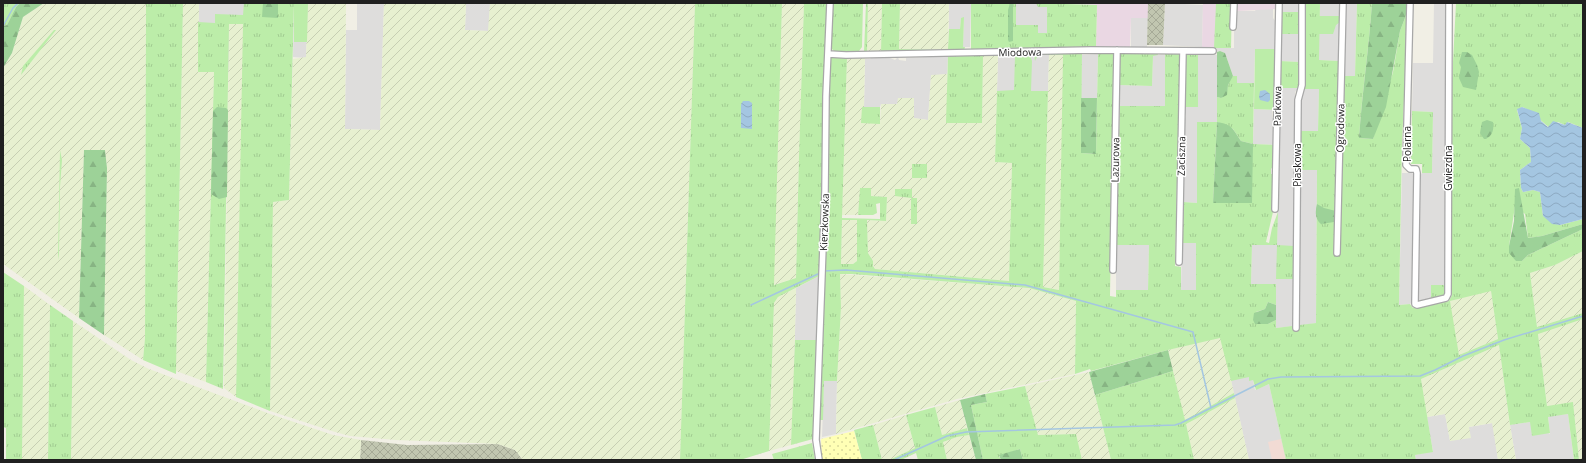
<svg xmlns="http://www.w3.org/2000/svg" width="1586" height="463" font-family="'Open Sans',sans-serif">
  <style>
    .residential { fill: #dedddc }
    .commercial { fill: #f2dbd4 }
    .industrial { fill: #ead7e3 }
    .construction { fill: url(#construction-cross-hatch) }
    .farmland { fill: url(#farmland-furrows) }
    .grass { fill: url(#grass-tufts); fill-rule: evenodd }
    .forest { fill: url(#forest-firs) }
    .sand { fill: url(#sand-dots) }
    .garden { fill: #bceda9 }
    .water { fill: url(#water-waves) }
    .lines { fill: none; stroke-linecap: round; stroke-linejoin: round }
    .stream { stroke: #a4c6e1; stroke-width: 1.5 }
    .street-casing { stroke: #a7a7a7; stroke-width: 8 }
    .street { stroke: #fff; stroke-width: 5.5 }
    .labels { text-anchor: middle; stroke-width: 3; stroke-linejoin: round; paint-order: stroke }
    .street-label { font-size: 10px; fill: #202020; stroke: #fff }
  </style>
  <defs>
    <pattern id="construction-cross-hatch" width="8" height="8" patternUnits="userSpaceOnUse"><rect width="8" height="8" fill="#c1c6b0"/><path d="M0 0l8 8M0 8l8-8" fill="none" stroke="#a6aa97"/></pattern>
    <pattern id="farmland-furrows" width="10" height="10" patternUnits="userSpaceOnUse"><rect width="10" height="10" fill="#e7f0d0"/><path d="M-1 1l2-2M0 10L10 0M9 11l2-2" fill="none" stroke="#c6ceb2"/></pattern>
    <pattern id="grass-tufts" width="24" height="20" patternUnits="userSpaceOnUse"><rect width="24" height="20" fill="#bceda9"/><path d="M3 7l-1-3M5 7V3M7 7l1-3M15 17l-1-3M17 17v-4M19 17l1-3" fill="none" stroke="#a1cb91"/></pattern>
    <pattern id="forest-firs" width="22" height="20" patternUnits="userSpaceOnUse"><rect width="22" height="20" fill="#9dd298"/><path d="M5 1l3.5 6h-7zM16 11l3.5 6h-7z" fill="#87b483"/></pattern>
    <pattern id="sand-dots" width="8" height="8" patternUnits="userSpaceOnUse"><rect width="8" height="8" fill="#ffffb5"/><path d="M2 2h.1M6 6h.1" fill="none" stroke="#dada9b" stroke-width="1.8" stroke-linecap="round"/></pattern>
    <pattern id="water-waves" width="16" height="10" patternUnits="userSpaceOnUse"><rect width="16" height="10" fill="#a4c6e1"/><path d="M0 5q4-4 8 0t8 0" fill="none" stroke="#8daac1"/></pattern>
  </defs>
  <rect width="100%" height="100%" fill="#f1efe5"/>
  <path class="residential" d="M 199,3 L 244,3 L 244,15 L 230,15 L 229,72 L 198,72 Z
    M 294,3 L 308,3 L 306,58 L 293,57 Z
    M 357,3 L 384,3 L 380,130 L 345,129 L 346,30 L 357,30 Z
    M 466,3 L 490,3 L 489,31 L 465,30 Z
    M 949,3 L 971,3 L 970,47 L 963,47 L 964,18 L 961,18 L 960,29 L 949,29 Z
    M 1016,3 L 1050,3 L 1049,48 L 1016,50 Z
    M 1165,3 L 1203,5 L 1202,47 L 1163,45 Z
    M 1281,3 L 1300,3 L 1299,12 L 1280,12 Z
    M 1320,3 L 1340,3 L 1339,61 L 1318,60 Z
    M 1344,3 L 1357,3 L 1355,76 L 1342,76 Z
    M 1434,3 L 1447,3 L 1445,285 L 1431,285 L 1431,301 L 1420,302 L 1417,300 L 1420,176 L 1422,173 L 1432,173 L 1433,112 L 1412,111 L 1413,63 L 1433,63 Z
    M 1256,9 L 1273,9 L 1273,18 L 1276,22 L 1276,49 L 1255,49 L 1254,83 L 1237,83 L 1237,76 L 1233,76 L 1225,53 L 1220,51 L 1217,52 L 1217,48 L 1234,48 L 1234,31 L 1237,30 L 1237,11 L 1255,11 Z
    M 1131,17 L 1148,18 L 1147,47 L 1131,47 Z
    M 1280,34 L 1300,34 L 1299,62 L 1280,61 Z
    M 1098,54 L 1097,98 L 1081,98 L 1082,55 Z
    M 998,55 L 1049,55 L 1048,91 L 997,91 Z
    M 1153,55 L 1166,55 L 1165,106 L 1120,106 L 1119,85 L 1152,86 Z
    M 1198,55 L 1217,55 L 1217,122 L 1197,203 L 1183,202 L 1184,119 L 1186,117 L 1184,107 L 1198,106 Z
    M 948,56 L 947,74 L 931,76 L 928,120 L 913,118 L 914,98 L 898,98 L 898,104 L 881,104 L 880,107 L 864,107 L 865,59 L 870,59 L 871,58 L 890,58 L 895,60 L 898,57 L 899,60 L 906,61 L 906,58 Z
    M 1279,88 L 1299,88 L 1295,92 L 1294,246 L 1276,278 L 1294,279 L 1294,326 L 1276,328 L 1276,285 L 1251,284 L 1252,245 L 1277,245 Z
    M 1304,89 L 1319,89 L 1318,131 L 1300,131 L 1301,97 Z
    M 1254,109 L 1272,110 L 1272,117 L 1275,122 L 1275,145 L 1253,144 Z
    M 1300,170 L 1317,170 L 1316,323 L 1298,326 Z
    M 1402,173 L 1412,173 L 1415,176 L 1413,301 L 1410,304 L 1399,305 Z
    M 1182,243 L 1196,243 L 1196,291 L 1181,291 Z
    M 1116,245 L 1149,245 L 1148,290 L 1116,290 Z
    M 819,276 L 816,380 L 794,379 L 796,288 Z
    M 1221,337 L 1253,380 L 1255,390 L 1269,384 L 1286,460 L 1249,460 Z
    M 824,381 L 837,381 L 836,434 L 822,437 Z
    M 1445,414 L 1450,441 L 1469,427 L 1493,423 L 1498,460 L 1416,460 L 1415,455 L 1433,451 L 1427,417 Z
    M 1568,414 L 1574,460 L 1516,460 L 1510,425 L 1530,422 L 1550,434 L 1548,416 Z"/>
  <path class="commercial" d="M 1281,439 L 1286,460 L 1272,460 L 1268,442 Z"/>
  <path class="industrial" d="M 1050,3 L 1148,3 L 1148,18 L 1131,18 L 1130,47 L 1096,47 L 1097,5 Z
    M 1203,3 L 1218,3 L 1217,48 L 1202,47 Z
    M 1237,3 L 1277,3 L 1277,9 L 1237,11 Z"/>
  <path class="construction" d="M 1148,3 L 1165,3 L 1163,45 L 1147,45 Z
    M 361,440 L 407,445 L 498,444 L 515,450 L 523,460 L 360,460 Z"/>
  <path class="farmland" d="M 44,3 L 146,3 L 145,338 L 143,360 L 104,335 L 107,168 L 105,150 L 84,150 L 79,318 L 3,264 L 3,68 L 12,53 L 23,17 Z
    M 183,3 L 199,3 L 198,72 L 214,72 L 206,382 L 176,371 Z
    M 308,3 L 346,3 L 345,129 L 380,130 L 384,3 L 466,3 L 465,30 L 488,31 L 490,3 L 695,3 L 680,460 L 523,460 L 515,450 L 498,444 L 396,440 L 350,436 L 335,432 L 270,411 L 273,202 L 289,200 L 293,59 L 306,57 Z
    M 782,3 L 804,3 L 799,156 L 796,278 L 773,285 Z
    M 868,3 L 882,3 L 881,52 L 867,52 Z
    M 900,3 L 949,3 L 948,49 L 899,49 Z
    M 229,23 L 244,23 L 236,397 L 224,388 Z
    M 1063,54 L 1063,97 L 1059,290 L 1043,287 L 1049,55 Z
    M 998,55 L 995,162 L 1012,163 L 1009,281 L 875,269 L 873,265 L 873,261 L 868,253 L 867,220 L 886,221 L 887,197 L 870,196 L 860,188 L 858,215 L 842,215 L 847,57 L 865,57 L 864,107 L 862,107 L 880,124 L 881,104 L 897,104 L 898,98 L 914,98 L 914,118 L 928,120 L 931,75 L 947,74 L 947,123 L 982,123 L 983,56 Z
    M 842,220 L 857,220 L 857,261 L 853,264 L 841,264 Z
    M 1583,251 L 1583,313 L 1537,327 L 1530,273 L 1555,265 Z
    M 840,274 L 1029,288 L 1076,301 L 1075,374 L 957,399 L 836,434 L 837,381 L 841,307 Z
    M 24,286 L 50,305 L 48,460 L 22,460 Z
    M 796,288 L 794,379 L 791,445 L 769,451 L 774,303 L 778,297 Z
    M 1491,290 L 1498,339 L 1459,355 L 1449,301 Z
    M 1583,319 L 1583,460 L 1579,460 L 1573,403 L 1547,406 L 1538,333 Z
    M 73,321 L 131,360 L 149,369 L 270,414 L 333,435 L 361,440 L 360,460 L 71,460 Z
    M 1221,337 L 1234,393 L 1249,460 L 1194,460 L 1173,371 L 1168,350 Z
    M 1499,345 L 1510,425 L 1516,460 L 1498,460 L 1492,423 L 1469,427 L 1471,438 L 1450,441 L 1445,414 L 1427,417 L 1421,379 Z
    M 1089,372 L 1111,460 L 1082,460 L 1075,434 L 1038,435 L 1025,386 Z
    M 960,400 L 967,428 L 942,435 L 935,407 Z
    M 906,415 L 915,448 L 889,460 L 882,460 L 873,425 Z
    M 969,435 L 976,460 L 947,460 L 943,442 L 957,437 Z"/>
  <path class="grass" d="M 3,3 L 20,3 L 16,7 L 7,25 L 3,26 Z
    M 146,3 L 183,3 L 176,374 L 143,360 L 145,338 Z
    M 244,3 L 294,3 L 289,200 L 273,202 L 270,411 L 236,397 L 243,24 L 229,24 L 223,389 L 206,382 L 214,72 L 198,72 L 198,22 L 215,23 L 215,14 L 243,15 Z
    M 695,3 L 782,3 L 774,285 L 796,278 L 799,156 L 804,3 L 827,3 L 823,116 L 829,59 L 831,57 L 847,57 L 842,218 L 880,219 L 880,203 L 876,204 L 877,213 L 873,215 L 858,215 L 860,188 L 871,188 L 871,196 L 887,197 L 886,221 L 867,220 L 868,253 L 873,261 L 873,266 L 875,269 L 1009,281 L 1012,163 L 995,162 L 997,91 L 1014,90 L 1015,55 L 1005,55 L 1005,54 L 1027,54 L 1030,55 L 1032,61 L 1031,91 L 1048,91 L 1043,287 L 1059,290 L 1063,55 L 1038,55 L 1035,61 L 1034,55 L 1036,53 L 1082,52 L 1081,153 L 1096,154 L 1098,54 L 1098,52 L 1114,53 L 1110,296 L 1116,297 L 1116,290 L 1148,290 L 1149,245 L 1116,245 L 1120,106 L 1165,106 L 1165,52 L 1180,52 L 1175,266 L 1181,267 L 1181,290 L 1196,290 L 1196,243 L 1182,243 L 1183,202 L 1197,203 L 1197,122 L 1217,122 L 1217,97 L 1221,98 L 1227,91 C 1228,85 1229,80 1233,76 L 1237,76 L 1237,83 L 1254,83 L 1253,144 L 1275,145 L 1275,163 L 1271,169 L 1271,174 L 1274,174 L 1273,212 L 1266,242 L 1269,243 L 1272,228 L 1278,212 L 1277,245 L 1294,246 L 1294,279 L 1276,279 L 1277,245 L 1252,245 L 1251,284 L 1276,284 L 1276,305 L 1268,302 L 1265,309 L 1256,312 L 1268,324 L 1276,320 L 1276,328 L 1316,323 L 1317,170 L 1300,170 L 1300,131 L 1318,131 L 1319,89 L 1304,89 L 1304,3 L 1320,3 L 1319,60 L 1339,61 L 1339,76 L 1355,76 L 1357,3 L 1372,3 C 1369,48 1362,92 1359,138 L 1373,139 L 1393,72 L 1400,31 L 1408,10 L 1402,143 L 1399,305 L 1410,304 L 1413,308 L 1449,301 L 1452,295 L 1450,258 L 1452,82 L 1456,3 L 1583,3 L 1583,128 L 1568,122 L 1565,125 L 1558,122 L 1549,127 C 1539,120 1533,111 1522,107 L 1517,110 L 1522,128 L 1520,139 L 1530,148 L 1531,162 L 1520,170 L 1521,188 L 1523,192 L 1533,190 L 1540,192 L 1543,216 L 1560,225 L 1583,219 L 1583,224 L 1542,236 L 1528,238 L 1525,214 L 1515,206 L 1509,246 L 1522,261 L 1528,255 L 1583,229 L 1583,251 L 1555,265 L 1530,273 L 1537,327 L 1583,313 L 1583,319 L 1538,334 L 1547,406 L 1573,402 L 1579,460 L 1574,460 L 1568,414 L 1548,417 L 1550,433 L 1532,436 L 1530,422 L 1510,425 L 1499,345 L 1421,379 L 1433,452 L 1415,455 L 1416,460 L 1286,460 L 1269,384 L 1256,390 L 1253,380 L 1249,381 L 1249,377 L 1231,381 L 1220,338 L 1168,350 L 1091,371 L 1090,369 L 1075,374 L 1076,301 L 1029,288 L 851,274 L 840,274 L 841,307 L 837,381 L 824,381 L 823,420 L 820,420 L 827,164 L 822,163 L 819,276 L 778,297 L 774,303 L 769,451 L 740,460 L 680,460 ZM 1217,122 L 1233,129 L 1241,141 L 1253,144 L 1213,203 ZM 842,220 L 857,220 L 857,261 L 853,264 L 841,264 ZM 1491,291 L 1498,339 L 1459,355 L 1450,301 Z
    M 831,3 L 863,3 L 862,47 L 859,51 L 835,52 L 830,47 Z
    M 866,3 L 868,3 L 867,52 L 864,52 Z
    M 882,3 L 900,3 L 899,49 L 962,50 L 963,47 L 965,47 L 964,51 L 881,52 Z
    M 1016,3 L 1016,25 L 1038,25 L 1038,33 L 1047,33 L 1047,7 L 1038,7 L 1036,3 L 1097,5 L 1096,46 L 1098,47 L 1098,49 L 971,50 L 971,4 Z
    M 1216,3 L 1232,3 L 1231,48 L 1214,48 Z
    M 1280,12 L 1299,12 L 1300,34 L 1280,34 Z
    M 54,30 L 56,30 L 21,75 L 23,66 Z
    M 1157,52 L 1158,55 L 1153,56 L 1152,86 L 1119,85 L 1120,53 Z
    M 1185,53 L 1198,53 L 1198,107 L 1184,107 Z
    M 965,54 L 967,56 L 998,54 L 998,55 L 983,56 L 982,123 L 946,123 L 948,55 Z
    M 1280,61 L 1299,62 L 1299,88 L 1279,88 Z
    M 862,107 L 880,107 L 880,124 L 861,123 Z
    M 1412,111 L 1433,112 L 1432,173 L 1422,173 L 1422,164 L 1411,164 Z
    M 60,150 L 62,160 L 60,187 L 59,254 L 58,260 Z
    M 912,164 L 927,164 L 927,178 L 912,178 Z
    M 895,189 L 912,189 L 912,198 L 917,198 L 917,224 L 911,224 L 911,198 L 895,196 Z
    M 3,272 L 24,286 L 22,460 L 6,460 L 6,428 L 3,427 Z
    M 1431,285 L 1445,285 L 1444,294 L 1441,298 L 1431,301 Z
    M 50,305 L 73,321 L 71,460 L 48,460 Z
    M 795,340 L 817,340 L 813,439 L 791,445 Z
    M 1173,371 L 1185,420 L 1234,393 L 1235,398 L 1186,424 L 1194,460 L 1111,460 L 1095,395 Z
    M 1025,386 L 1038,435 L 1076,434 L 1082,460 L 1023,460 L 1020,449 L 999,456 L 1001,460 L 983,460 L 971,405 L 987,402 L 985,394 Z
    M 935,407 L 942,435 L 967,428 L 969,435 L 957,437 L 943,442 L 947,460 L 918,460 L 916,453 L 901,460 L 889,460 L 915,448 L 906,415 Z
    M 873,425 L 882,460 L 862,460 L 854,430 Z
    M 812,443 L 815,460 L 774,460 L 772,454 Z"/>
  <path class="forest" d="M 20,3 L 44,3 L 23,17 L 12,53 L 3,68 L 3,26 L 7,25 L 16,7 Z
    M 263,3 L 278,3 L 278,18 L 262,17 Z
    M 1010,3 L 1013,3 L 1013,41 L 1009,42 L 1008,40 L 1008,10 Z
    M 1372,3 L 1408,3 L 1408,10 L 1400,31 L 1386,107 L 1373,139 L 1359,138 C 1362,93 1369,48 1372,3 Z
    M 1220,51 L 1225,53 L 1233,76 L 1228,85 L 1227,95 L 1221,98 L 1217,97 L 1217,52 Z
    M 1462,52 L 1467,52 L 1472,55 L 1477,65 L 1479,72 L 1476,90 L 1463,87 L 1459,78 L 1461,67 L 1459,63 Z
    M 1081,98 L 1097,98 L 1096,154 L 1081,153 Z
    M 217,107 L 226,108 L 228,110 L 227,197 L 219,199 L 211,194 L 213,111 Z
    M 1487,120 L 1493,122 C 1494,129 1493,135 1486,139 L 1484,139 L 1480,133 L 1482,122 Z
    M 1217,122 C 1232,124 1233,129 1241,141 L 1253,144 L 1252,203 L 1213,203 Z
    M 84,150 L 105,150 L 107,168 L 104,335 L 79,318 Z
    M 1519,188 L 1528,238 L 1542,236 L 1583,224 L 1583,229 L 1528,255 L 1522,261 L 1516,261 L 1509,253 L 1509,246 L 1514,221 L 1515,189 Z
    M 1317,204 L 1324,208 L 1336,211 L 1336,219 L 1334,222 L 1321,224 C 1315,219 1315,211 1317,204 Z
    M 1268,302 L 1276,305 L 1276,320 L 1268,324 L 1255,324 L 1253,320 L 1254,313 L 1265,309 Z
    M 1168,350 L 1173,371 L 1095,395 L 1089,372 Z
    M 985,394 L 987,402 L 971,405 L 983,460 L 976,460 L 960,400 Z
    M 1020,449 L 1023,460 L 1001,460 L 999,455 Z"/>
  <path class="sand" d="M 854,431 L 862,460 L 822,460 L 821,439 Z"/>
  <path class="garden" d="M 294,3 L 308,3 L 307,42 L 294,42 Z
    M 1319,16 L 1340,16 L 1340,22 L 1336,25 L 1333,34 L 1319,34 Z
    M 964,17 L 963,50 L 948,49 L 949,29 L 960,29 L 961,18 Z
    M 1255,49 L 1276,49 L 1275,110 L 1254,109 Z"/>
  <path class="water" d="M 1265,90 L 1270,94 L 1270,100 L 1268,102 L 1260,100 L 1259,97 L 1260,91 Z
    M 743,101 L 749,101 L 752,103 L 752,129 L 741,128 L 741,104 Z
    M 1522,107 L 1539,113 L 1541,121 L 1548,127 L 1553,121 L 1565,125 L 1567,122 L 1583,128 L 1583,219 L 1560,225 L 1552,224 L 1543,216 L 1540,192 L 1533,190 L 1523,192 L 1521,188 L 1520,170 L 1531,162 L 1530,148 L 1520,139 L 1522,128 L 1517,109 Z"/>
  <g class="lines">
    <path class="stream" d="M 3,26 L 13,8 L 18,3
      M 823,271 L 846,270 L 1025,285 L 1193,332 L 1211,408
      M 751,305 L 820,273
      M 894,460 L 947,436 L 966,432 L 1175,425 L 1181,423 L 1268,379 L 1281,377 L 1420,376 L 1435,370 L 1463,356 L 1504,340 L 1583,316"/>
    <g class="street-casing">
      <path id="street" d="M 1410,3 L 1406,165 L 1410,169 L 1416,169 L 1417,173 L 1415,302 L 1415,304 L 1417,305 L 1446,298 L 1448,294 L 1449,3
        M 1233,27 L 1234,3
        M 828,54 L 846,55 L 1091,50 L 1213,51
        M 1275,209 L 1279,3
        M 1337,253 L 1343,3
        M 1179,262 L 1183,51
        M 1113,270 L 1117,50
        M 1296,328 L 1298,100 L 1302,85 L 1302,3
        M 819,460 L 816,440 L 825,191 L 826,96 L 830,3"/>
    </g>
    <use href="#street" class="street"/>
  </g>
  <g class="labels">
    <g class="street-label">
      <text transform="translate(1020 52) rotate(-1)" y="4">Miodowa</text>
      <text transform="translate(1277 106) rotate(-89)" y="4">Parkowa</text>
      <text transform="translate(1340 128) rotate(-89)" y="4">Ogrodowa</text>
      <text transform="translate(1407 144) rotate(-90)" y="4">Polarna</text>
      <text transform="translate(1181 156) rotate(-89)" y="4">Zaciszna</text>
      <text transform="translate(1115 160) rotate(-89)" y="4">Lazurowa</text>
      <text transform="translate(1297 165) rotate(-90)" y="4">Piaskowa</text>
      <text transform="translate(1448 168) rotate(-90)" y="4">Gwiezdna</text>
      <text transform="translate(824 222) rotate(-88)" y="4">Kierzkowska</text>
    </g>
  </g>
  <rect width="1586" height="463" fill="none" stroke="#202020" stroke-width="8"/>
</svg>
